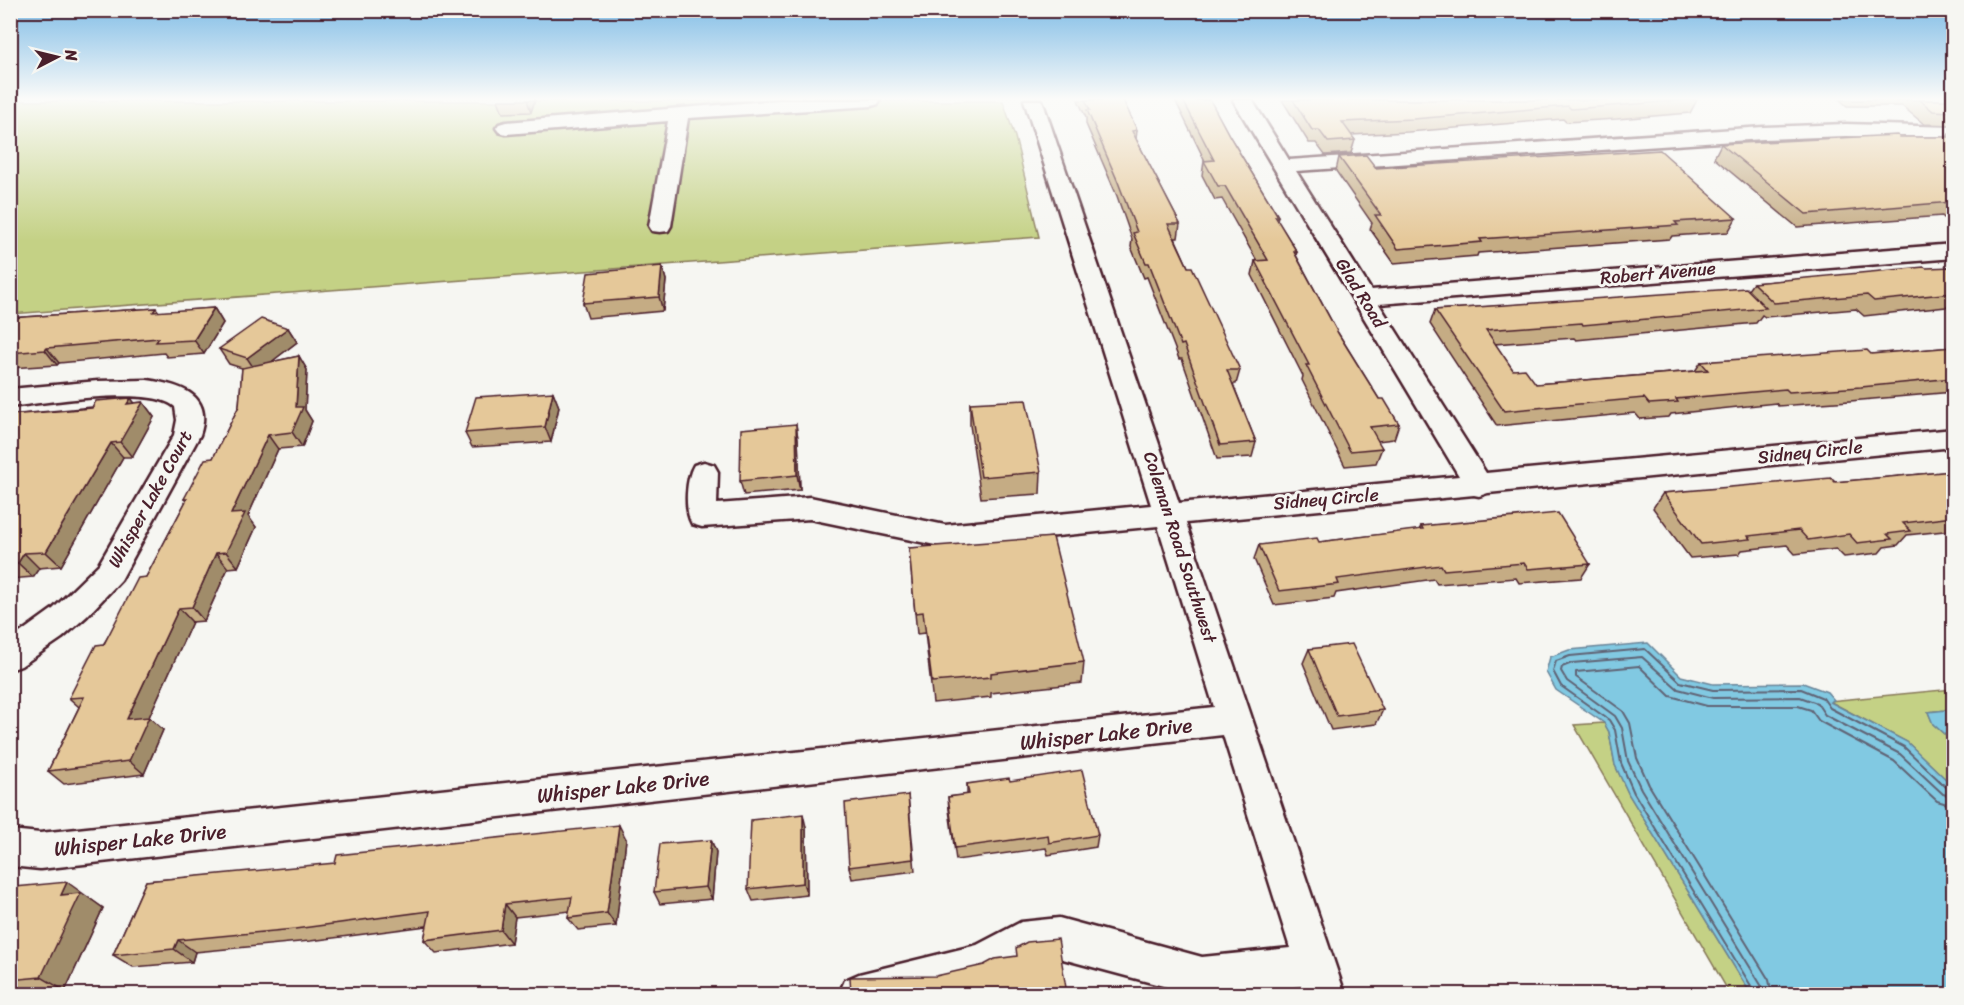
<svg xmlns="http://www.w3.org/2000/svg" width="1964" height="1005" font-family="Sriracha,sans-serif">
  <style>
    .green { fill: #c4d185; stroke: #877858; stroke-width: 1.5 }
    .water { fill: #81c9e2; stroke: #6b8599; stroke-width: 1.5 }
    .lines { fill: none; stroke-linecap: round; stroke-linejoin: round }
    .shore { stroke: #606374; stroke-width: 2 }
    .minor-casing { stroke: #4a1f2b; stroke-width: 5 }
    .minor { fill: #f6f6f2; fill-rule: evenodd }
    .wall { fill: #c5ac84; stroke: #4a1f2b; stroke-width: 1.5 }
    .shaded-wall { fill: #a08c6b; stroke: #4a1f2b; stroke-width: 1.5 }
    .building { fill: #e5c899; stroke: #4a1f2b; stroke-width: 1.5 }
    .labels { text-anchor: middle; stroke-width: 6; stroke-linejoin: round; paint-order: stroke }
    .street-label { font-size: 18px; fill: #4a1f2b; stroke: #f6f6f2 }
    .near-street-label { font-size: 21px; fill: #4a1f2b; stroke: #f6f6f2 }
  </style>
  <rect width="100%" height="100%" fill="#f6f6f2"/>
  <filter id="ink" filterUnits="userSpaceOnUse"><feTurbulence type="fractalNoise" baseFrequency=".0167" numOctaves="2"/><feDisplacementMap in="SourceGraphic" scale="12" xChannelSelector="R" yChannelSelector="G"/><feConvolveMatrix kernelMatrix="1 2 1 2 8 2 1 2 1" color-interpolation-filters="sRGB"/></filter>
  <g filter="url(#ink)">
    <path class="green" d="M 11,101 L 1003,101 L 1015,137 L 1039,237 L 11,314 Z
      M 1953,689 L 1953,711 L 1947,710 L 1928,712 L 1933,724 L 1953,742 L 1953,786 L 1907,742 L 1829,701 Z
      M 1604,723 L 1609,732 L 1615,765 L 1629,795 L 1751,994 L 1730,994 L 1574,725 Z"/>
    <path class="water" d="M 1648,643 L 1681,676 L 1713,684 L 1803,683 L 1827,692 L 1834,700 L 1830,702 L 1907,742 L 1953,786 L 1953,994 L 1751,994 L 1629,795 L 1615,765 L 1609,732 L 1604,723 L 1556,690 L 1546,672 L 1550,657 L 1569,650 Z
      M 1947,710 L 1953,711 L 1953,742 L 1933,724 L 1928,712 Z"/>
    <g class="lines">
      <path class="shore" d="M 1756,994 L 1634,793 L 1621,763 L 1615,730 L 1609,720 L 1561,686 L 1553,671 L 1556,661 L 1570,656 L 1645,649 L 1680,682 L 1713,690 L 1801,689 L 1823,698 L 1830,708 L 1904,747 L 1947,788 L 1954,789
        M 1763,994 L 1761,985 L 1641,789 L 1628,761 L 1622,728 L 1615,716 L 1567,681 L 1561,671 L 1562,667 L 1572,663 L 1642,657 L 1678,689 L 1713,698 L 1800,697 L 1817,703 L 1825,715 L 1900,754 L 1943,794 L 1954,797
        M 1772,994 L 1769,980 L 1649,785 L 1637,758 L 1630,723 L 1623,711 L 1576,677 L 1576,672 L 1639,666 L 1670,696 L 1707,706 L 1798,706 L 1811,710 L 1819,721 L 1894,761 L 1937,801 L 1954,806"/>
      <g class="minor-casing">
        <path id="minor" d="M 781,100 L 880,100 L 878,104 L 871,106 L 688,118 L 671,226 L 668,231 L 660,232 L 652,231 L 649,226 L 668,121 L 506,134 L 499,132 L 496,128 L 499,124 L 506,122 Z
          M 1024,100 L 1042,100 L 1179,503 L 1459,476 L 1233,100 L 1252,100 L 1289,160 L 1763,127 L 1846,124 L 1954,127 L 1954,139 L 1846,136 L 1763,139 L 1296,171 L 1371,290 L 1954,244 L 1954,258 L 1379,304 L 1486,473 L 1954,429 L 1954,447 L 1488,493 L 1479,496 L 1474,495 L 1186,523 L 1345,994 L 1305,994 L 1302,986 L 1227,994 L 1193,994 L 1059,958 L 1025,961 L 983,983 L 937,994 L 839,994 L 845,980 L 859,974 L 977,945 L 1021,922 L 1059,918 L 1202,957 L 1290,948 L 1223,735 L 40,869 L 10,866 L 10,830 L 40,833 L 1214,707 L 1158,526 L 945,547 L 810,519 L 702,527 L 692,524 C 684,510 686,478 694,465 L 704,462 L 714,465 L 718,472 L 717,504 L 810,497 L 945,525 L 1151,505 Z
          M 147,380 C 180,385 214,394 200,435 L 121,580 L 87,616 L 62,638 L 21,666 L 10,670 L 10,640 L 53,609 L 99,564 L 174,435 L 177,420 L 175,407 C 152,385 43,403 10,407 L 10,389 L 98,381 Z"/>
      </g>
      <use href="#minor" class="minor"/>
    </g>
    <path class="wall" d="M 498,100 L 535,100 L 531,112 L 503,113 Z
      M 1078,100 L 1123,100 L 1137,130 L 1136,139 L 1180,224 L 1178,238 L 1175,238 L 1188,267 L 1240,370 L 1236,384 L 1233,384 L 1256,442 L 1252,457 L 1217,459 L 1182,359 L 1179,359 L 1147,277 L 1144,278 L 1131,247 L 1132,239 L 1117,196 L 1086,124 L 1086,118 Z
      M 1175,100 L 1210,100 L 1230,137 L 1278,216 L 1277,220 L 1297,252 L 1296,255 L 1338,333 L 1379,399 L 1399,424 L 1394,439 L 1377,441 L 1382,448 L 1376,463 L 1345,466 L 1302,380 L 1303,376 L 1252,275 L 1255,261 L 1257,261 L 1222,199 L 1215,200 L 1202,175 L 1204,161 L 1205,161 Z
      M 1282,100 L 1697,100 L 1690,113 L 1617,119 L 1566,122 L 1563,119 L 1408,132 L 1351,135 L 1355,140 L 1351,153 L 1325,155 L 1316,143 L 1309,143 Z
      M 1840,100 L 1953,100 L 1953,125 L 1924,124 L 1902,106 L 1847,106 Z
      M 1953,128 L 1953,220 L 1946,220 L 1942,216 L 1797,227 L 1714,158 L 1721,144 L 1900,137 L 1947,137 Z
      M 1339,157 L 1376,168 L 1736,218 L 1728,232 L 1672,236 L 1670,239 L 1478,253 L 1477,256 L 1394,263 L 1370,229 L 1372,223 L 1336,171 Z
      M 662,266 L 666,280 L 663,311 L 588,318 L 583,303 Z
      M 1953,267 L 1953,303 L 1950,303 L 1946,307 L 1864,316 L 1856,309 L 1765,317 L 1762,315 L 1756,323 L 1576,340 L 1574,338 L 1495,344 L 1513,370 L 1536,384 L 1695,371 L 1701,362 L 1871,354 L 1953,347 L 1953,392 L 1850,401 L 1778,406 L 1776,403 L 1671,414 L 1669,417 L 1640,419 L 1635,413 L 1497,426 L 1430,324 L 1435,310 L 1748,290 L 1753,283 Z
      M 156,308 L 159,312 L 214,308 L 223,323 L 204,354 L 167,357 L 164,353 L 59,363 L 57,365 L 10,368 L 10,318 Z
      M 288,328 L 297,342 L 271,362 L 299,356 L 307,370 L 305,410 L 312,421 L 302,447 L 278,449 L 248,516 L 256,527 L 238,567 L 228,568 L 204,621 L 192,622 L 149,717 L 163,730 L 144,774 L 64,784 L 48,771 L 79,707 L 69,698 L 146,577 L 186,501 L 184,499 L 213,458 L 239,406 L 242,368 L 229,364 L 219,349 Z
      M 553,392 L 559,407 L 551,442 L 472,447 L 465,433 Z
      M 143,402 L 154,417 L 132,457 L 123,457 L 61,566 L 39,568 L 33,577 L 10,579 L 10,415 Z
      M 970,403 L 1041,472 L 1040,494 L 981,498 L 970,425 Z
      M 796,424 L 798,439 L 800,490 L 744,495 L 740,481 Z
      M 1953,471 L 1953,530 L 1907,535 L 1898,545 L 1884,547 L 1879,553 L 1844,557 L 1836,549 L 1795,554 L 1787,545 L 1742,550 L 1739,554 L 1690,558 L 1653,508 L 1663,493 L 1835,482 Z
      M 1421,526 L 1590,564 L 1581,578 L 1519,583 L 1516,578 L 1437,584 L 1434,579 L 1336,593 L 1334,598 L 1274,605 L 1254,559 L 1259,545 L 1319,542 L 1419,530 Z
      M 909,548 L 1084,662 L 1082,683 L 991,693 L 991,697 L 933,703 L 925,633 L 917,634 Z
      M 1309,649 L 1383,710 L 1376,724 L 1331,730 L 1303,663 Z
      M 1010,781 L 1098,835 L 1096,847 L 1048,855 L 1046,848 L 956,860 L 949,810 L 948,797 L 967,795 L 967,784 Z
      M 908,795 L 915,871 L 852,879 L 849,867 Z
      M 806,827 L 807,895 L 753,901 L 748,889 Z
      M 626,839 L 616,926 L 578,930 L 568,918 L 570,911 L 515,917 L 511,943 L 436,953 L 424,940 L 427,926 L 310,941 L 195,952 L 192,962 L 133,967 L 113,955 L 146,881 Z
      M 711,840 L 716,852 L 712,899 L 660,904 L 654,892 Z
      M 10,896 L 89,897 L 89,898 L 103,908 L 65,991 L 28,994 L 10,994 Z"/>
    <path class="shaded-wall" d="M 527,100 L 535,100 L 531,112 Z
      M 662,266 L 666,280 L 663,311 L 659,297 Z
      M 214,308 L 223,323 L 204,354 L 194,340 Z
      M 288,328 L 297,342 L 257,373 L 247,358 Z
      M 47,348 L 59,363 L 57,365 L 45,350 Z
      M 299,356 L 307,370 L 305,410 L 312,421 L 302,447 L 292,432 L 296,407 Z
      M 553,392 L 559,407 L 551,442 L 545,427 Z
      M 131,398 L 139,409 L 143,402 L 154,417 L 132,457 L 120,442 L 127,404 Z
      M 796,424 L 798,439 L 800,490 L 797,475 Z
      M 268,435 L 278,449 L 248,516 L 256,527 L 238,567 L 226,552 L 231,514 Z
      M 111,443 L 123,457 L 61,566 L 46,552 Z
      M 24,553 L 39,568 L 33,577 L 18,563 Z
      M 216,553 L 228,568 L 204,621 L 192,607 Z
      M 179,608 L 192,622 L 149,717 L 163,730 L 144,774 L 129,761 L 127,719 Z
      M 803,814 L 806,827 L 807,895 L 803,883 Z
      M 619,825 L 626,839 L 616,926 L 607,913 Z
      M 711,840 L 716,852 L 712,899 L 706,887 Z
      M 67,882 L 103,908 L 65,991 L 41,977 L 61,895 Z
      M 505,904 L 515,917 L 511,943 L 501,930 Z
      M 178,940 L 195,952 L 192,962 L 174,949 Z"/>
    <path class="building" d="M 1085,100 L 1123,100 L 1137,130 L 1132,131 L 1180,224 L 1168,224 L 1188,267 L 1192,267 L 1240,370 L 1227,370 L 1256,442 L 1220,445 L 1184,344 L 1181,345 L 1149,263 L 1146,263 L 1133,233 L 1137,232 L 1118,182 L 1087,110 L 1090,110 Z
      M 1183,100 L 1210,100 L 1230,137 L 1278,216 L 1275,216 L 1297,252 L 1294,252 L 1338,333 L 1379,399 L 1384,399 L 1399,424 L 1370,427 L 1382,448 L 1350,451 L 1306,365 L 1309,365 L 1255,261 L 1268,260 L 1225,186 L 1218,186 L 1204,161 L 1214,160 Z
      M 1293,100 L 1689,100 L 1571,109 L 1568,106 L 1413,119 L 1342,122 L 1355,140 L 1328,142 L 1319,130 L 1312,130 Z
      M 1920,100 L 1953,100 L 1953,112 L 1933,111 Z
      M 1897,135 L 1900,137 L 1953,137 L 1953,203 L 1952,202 L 1806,214 L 1721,144 Z
      M 1660,150 L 1736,218 L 1675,222 L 1678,225 L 1480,239 L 1482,242 L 1398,249 L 1375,215 L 1381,215 L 1339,157 L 1366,155 L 1376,168 Z
      M 662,266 L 659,297 L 583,303 L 588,273 Z
      M 1924,267 L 1926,268 L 1953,267 L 1953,293 L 1874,301 L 1867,295 L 1774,303 L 1753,283 Z
      M 1746,288 L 1766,308 L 1583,325 L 1582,323 L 1486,330 L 1513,370 L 1525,369 L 1536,384 L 1708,370 L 1701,362 L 1867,350 L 1871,354 L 1953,347 L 1953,378 L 1861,387 L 1789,392 L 1786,389 L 1676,399 L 1678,402 L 1649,404 L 1644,398 L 1504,411 L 1435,310 Z
      M 156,308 L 153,312 L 214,308 L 194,340 L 156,342 L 159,338 L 47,348 L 45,350 L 10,353 L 10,318 Z
      M 261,319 L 288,328 L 247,358 L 219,349 Z
      M 299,356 L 296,407 L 303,407 L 292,432 L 268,435 L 231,514 L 245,513 L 226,552 L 216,553 L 192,607 L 179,608 L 127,719 L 149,717 L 129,761 L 48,771 L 84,697 L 69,698 L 96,645 L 104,644 L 138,578 L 146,577 L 187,499 L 184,499 L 205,459 L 213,458 L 239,406 L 242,368 Z
      M 553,392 L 545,427 L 465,433 L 476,397 Z
      M 131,398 L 127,404 L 143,402 L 120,442 L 111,443 L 46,552 L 24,553 L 18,563 L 10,563 L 10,415 L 92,408 L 96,401 Z
      M 1026,400 L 1041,472 L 981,477 L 970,403 Z
      M 796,424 L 797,475 L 740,481 L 741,429 Z
      M 1953,471 L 1953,517 L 1903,523 L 1911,531 L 1887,534 L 1892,539 L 1857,543 L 1849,534 L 1808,540 L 1799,530 L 1748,536 L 1750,539 L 1701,544 L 1663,493 L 1831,478 L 1835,482 Z
      M 1558,513 L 1590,564 L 1528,569 L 1524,563 L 1444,570 L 1441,565 L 1337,579 L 1339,584 L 1279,591 L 1259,545 L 1317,538 L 1319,542 L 1423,529 L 1421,526 Z
      M 1053,537 L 1084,662 L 991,673 L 991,677 L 932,682 L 923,612 L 915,613 L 909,548 Z
      M 1352,644 L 1383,710 L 1337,716 L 1309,649 Z
      M 1082,770 L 1098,835 L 1049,843 L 1048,835 L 955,848 L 948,797 L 969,794 L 967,784 L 1009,778 L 1010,781 Z
      M 908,795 L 913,859 L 849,867 L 845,803 Z
      M 803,814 L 803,883 L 748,889 L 751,820 Z
      M 619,825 L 607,913 L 568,918 L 572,897 L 505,904 L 501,930 L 424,940 L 430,911 L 295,929 L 178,940 L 174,949 L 113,955 L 146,881 L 335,863 L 337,855 Z
      M 711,840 L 706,887 L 654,892 L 660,844 Z
      M 67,882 L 61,895 L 81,893 L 41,977 L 10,980 L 10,896 L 15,887 Z
      M 1058,939 L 1067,994 L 851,994 L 850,977 L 936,976 L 984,965 L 995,959 L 1017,956 L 1016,948 L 1027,942 Z"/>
  </g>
  <linearGradient id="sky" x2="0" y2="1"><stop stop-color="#7fbce6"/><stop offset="0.41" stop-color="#fbfbf9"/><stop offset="1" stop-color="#fbfbf9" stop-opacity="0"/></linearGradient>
  <rect width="1964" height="241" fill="url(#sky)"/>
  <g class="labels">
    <g class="street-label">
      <text transform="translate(1658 273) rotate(-5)" y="6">Robert Avenue</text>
      <text transform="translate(1361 293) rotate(58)" y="6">Glad Road</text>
      <text transform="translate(1810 452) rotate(-6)" y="6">Sidney Circle</text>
      <text transform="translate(150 499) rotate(-61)" y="6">Whisper Lake Court</text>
      <text transform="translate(1326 499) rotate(-5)" y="6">Sidney Circle</text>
      <text transform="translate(1180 547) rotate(72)" y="6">Coleman Road Southwest</text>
    </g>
    <g class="near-street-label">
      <text transform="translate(1106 734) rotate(-6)" y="7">Whisper Lake Drive</text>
      <text transform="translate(623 787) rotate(-6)" y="7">Whisper Lake Drive</text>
      <text transform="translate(140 840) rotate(-6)" y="7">Whisper Lake Drive</text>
    </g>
  </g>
  <rect width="1964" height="1005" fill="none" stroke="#f6f6f2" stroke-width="36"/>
  <rect x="18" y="18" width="1928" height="969" fill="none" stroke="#4a1f2b" stroke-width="2" filter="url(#ink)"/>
  <g transform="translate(57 57) rotate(83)" stroke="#f6f6f2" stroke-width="4.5" paint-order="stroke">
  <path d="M0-4.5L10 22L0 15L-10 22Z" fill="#4a1f2b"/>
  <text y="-9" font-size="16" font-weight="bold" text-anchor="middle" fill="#4a1f2b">N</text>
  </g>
</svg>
